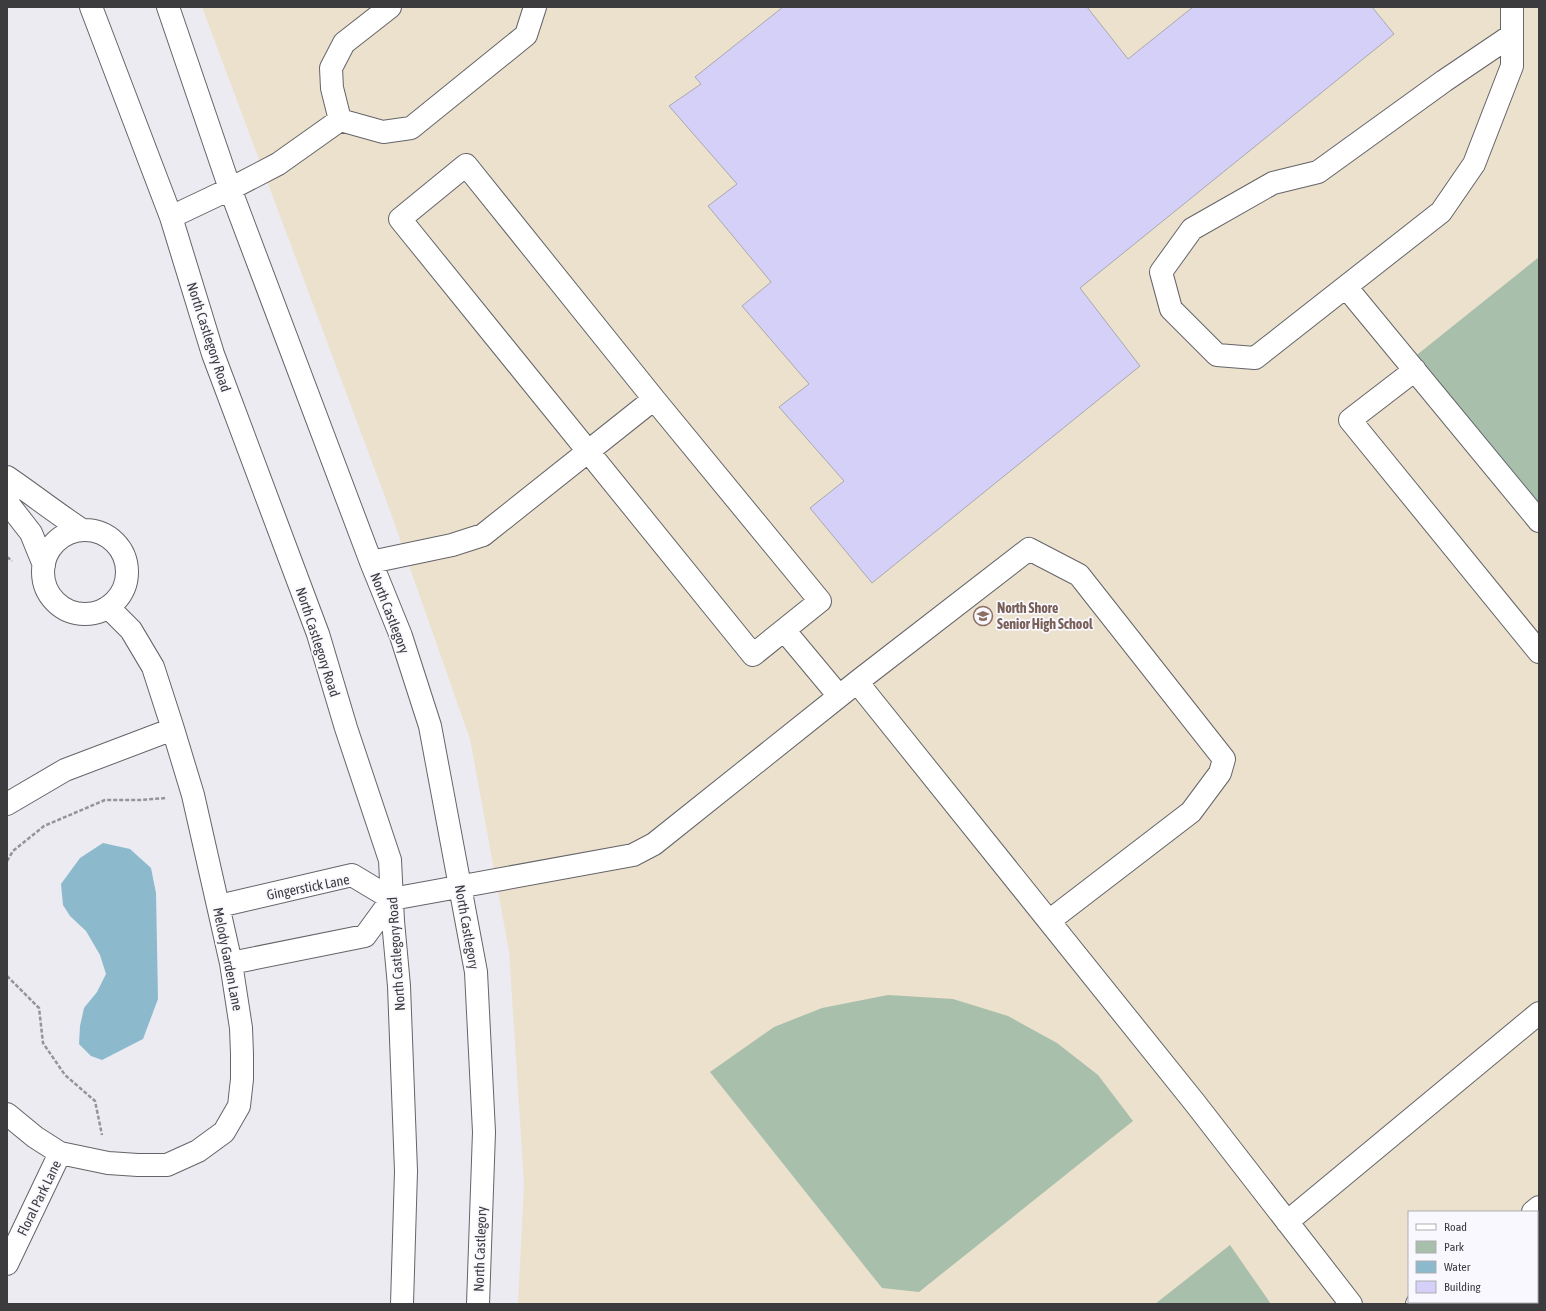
<svg xmlns="http://www.w3.org/2000/svg" width="1546" height="1311" font-family="'Asap Condensed',sans-serif">
  <style>
    .education { fill: #ebe1cc; fill-rule: evenodd }
    .green { fill: #a8bfab }
    .water { fill: #8cbacc }
    .building { fill: #d5d0f8; stroke: #a8a8ad }
    .lines { fill: none; stroke-linecap: round; stroke-linejoin: round }
    .minor-casing { stroke: #646469; stroke-width: 24 }
    .path { stroke: #959599; stroke-width: 2.5; stroke-dasharray: 4 2; stroke-linecap: butt }
    .minor { stroke: #fff; stroke-width: 22 }
    .labels { text-anchor: middle; stroke-width: 3.5; stroke-linejoin: round; paint-order: stroke }
    .street-label { font-size: 14px; fill: #3c3c3e; stroke: #f8f8fe }
    .education-label { font-size: 14px; font-weight: bold; fill: #785e54; stroke: #f8f8fe; text-anchor: start }
  </style>
  <rect width="100%" height="100%" fill="#ebebf1"/>
  <path class="education" d="M 202,7 L 1539,7 L 1539,1304 L 518,1304 L 524,1183 L 509,951 L 470,739 L 384,494 ZM 1409,1212 L 1537,1212 L 1537,1302 L 1409,1302 Z"/>
  <path class="green" d="M 1539,257 L 1539,520 L 1413,358 Z
    M 888,995 L 953,999 L 1008,1016 L 1057,1043 L 1098,1075 L 1133,1121 L 919,1292 L 882,1288 L 710,1072 L 774,1027 L 822,1008 Z
    M 1230,1245 L 1271,1304 L 1155,1304 Z"/>
  <path class="water" d="M 103,843 L 130,849 L 151,868 L 156,893 L 158,999 L 143,1039 L 102,1060 L 91,1056 L 79,1044 L 80,1026 L 84,1008 L 97,992 L 106,974 L 100,955 L 86,931 L 70,916 L 63,905 L 61,884 L 80,858 Z"/>
  <path class="building" d="M 783,7 L 1087,7 L 1128,59 L 1193,7 L 1372,7 L 1394,34 L 1080,288 L 1140,366 L 872,583 L 810,508 L 844,481 L 779,407 L 809,384 L 742,306 L 771,282 L 708,206 L 737,184 L 669,106 L 701,84 L 695,77 Z"/>
  <g class="lines">
    <g class="minor-casing">
      <path id="minor" d="M 91,7 L 171,217 L 213,354 L 318,634 L 346,728 L 390,860 L 393,921 L 399,986 L 406,1171 L 402,1304
        M 168,7 L 228,183 L 371,562 L 401,636 L 430,726 L 476,972 L 484,1132 L 478,1304
        M 1512,35 L 1444,81 L 1318,172 L 1273,183 L 1192,229 L 1161,272 L 1171,309 L 1217,355 L 1255,358 L 1441,212 L 1474,164 L 1512,66 L 1512,7
        M 340,120 L 383,132 L 411,128 L 526,35 L 535,7
        M 340,120 L 332,88 L 331,68 L 344,43 L 390,7
        M 466,165 L 654,399 L 820,601 L 753,655 L 400,219 Z
        M 171,217 L 230,189 L 278,164 L 340,120
        M 1346,287 L 1539,521
        M 1415,370 L 1350,420 L 1539,652
        M 7,477 C 32,494 56,513 82,530
        M 7,498 L 10,506 L 31,533 L 44,565
        M43 572a42 42 0 1 1 84 0a42 42 0 1 1-84 0Z
        M 371,562 L 452,545 L 483,535 L 654,399
        M 108,607 L 131,630 L 153,667 L 173,729
        M 784,630 L 839,696
        M 857,682 L 1195,1103 L 1351,1304
        M 7,804 L 65,770 L 173,729 L 193,795 L 231,963 L 241,1028 L 242,1054 L 242,1079 L 239,1106 L 224,1132 L 198,1151 L 167,1165 L 138,1165 L 108,1163 L 60,1153 L 35,1137 L 7,1114
        M 219,906 L 352,875 L 392,899 L 633,855 L 654,844 L 857,682 L 1029,549 L 1079,575 L 1224,759 L 1220,773 L 1191,812 L 1049,921
        M 231,963 L 365,936 L 392,899
        M 1533,1212 L 1539,1207
        M 1287,1222 L 1539,1013
        M 7,1264 L 60,1153
        M 1417,1304 L 1419,1302"/>
    </g>
    <path class="path" d="M 7,557 L 12,561
      M 7,861 L 13,851 L 44,826 L 105,800 L 141,800 L 166,798
      M 7,976 L 39,1008 L 43,1043 L 65,1075 L 95,1101 L 102,1135"/>
    <use href="#minor" class="minor"/>
  </g>
  <defs>
    <g id="school-ring" transform="scale(1)"><circle r="9.5" fill="#f8f8fe" stroke="#8d6e63" stroke-width="1.5"/><path d="M0-5L7-2L0 1L-7-2ZM-4 1L0 2.5L4 1V4Q0 6-4 4Z" fill="#8d6e63"/></g>
  </defs>
  <g fill-rule="evenodd">
    <use href="#school-ring" x="983" y="616"/>
  </g>
  <g class="labels">
    <g class="street-label">
      <text transform="translate(209 337) rotate(72)" y="5">North Castlegory Road</text>
      <text transform="translate(390 613) rotate(69)" y="5">North Castlegory</text>
      <text transform="translate(318 642) rotate(72)" y="5">North Castlegory Road</text>
      <text transform="translate(308 887) rotate(-11)" y="5">Gingerstick Lane</text>
      <text transform="translate(467 927) rotate(80)" y="5">North Castlegory</text>
      <text transform="translate(396 954) rotate(-94)" y="5">North Castlegory Road</text>
      <text transform="translate(228 959) rotate(79)" y="5">Melody Garden Lane</text>
      <text transform="translate(39 1198) rotate(-64)" y="5">Floral Park Lane</text>
      <text transform="translate(480 1249) rotate(-88)" y="5">North Castlegory</text>
    </g>
    <g class="education-label">
      <text x="997" y="613">North Shore<tspan x="997" dy="16">Senior High School</tspan></text>
    </g>
  </g>
  <rect width="1546" height="1311" fill="none" stroke="#3c3c3e" stroke-width="16"/>
  <rect x="1408" y="1211" width="130" height="92" fill="#f8f8fe" stroke="#adadb1"/>
  <rect x="1416" y="1224" width="20" height="6" fill="#ffffff" stroke="#adadb1"/>
  <text x="1444" y="1231" font-size="12" fill="#3c3c3e">Road</text>
  <rect x="1416" y="1241" width="20" height="12" fill="#a8bfab" stroke="#adadb1"/>
  <text x="1444" y="1251" font-size="12" fill="#3c3c3e">Park</text>
  <rect x="1416" y="1261" width="20" height="12" fill="#8cbacc" stroke="#adadb1"/>
  <text x="1444" y="1271" font-size="12" fill="#3c3c3e">Water</text>
  <rect x="1416" y="1281" width="20" height="12" fill="#d5d0f8" stroke="#adadb1"/>
  <text x="1444" y="1291" font-size="12" fill="#3c3c3e">Building</text>
</svg>
